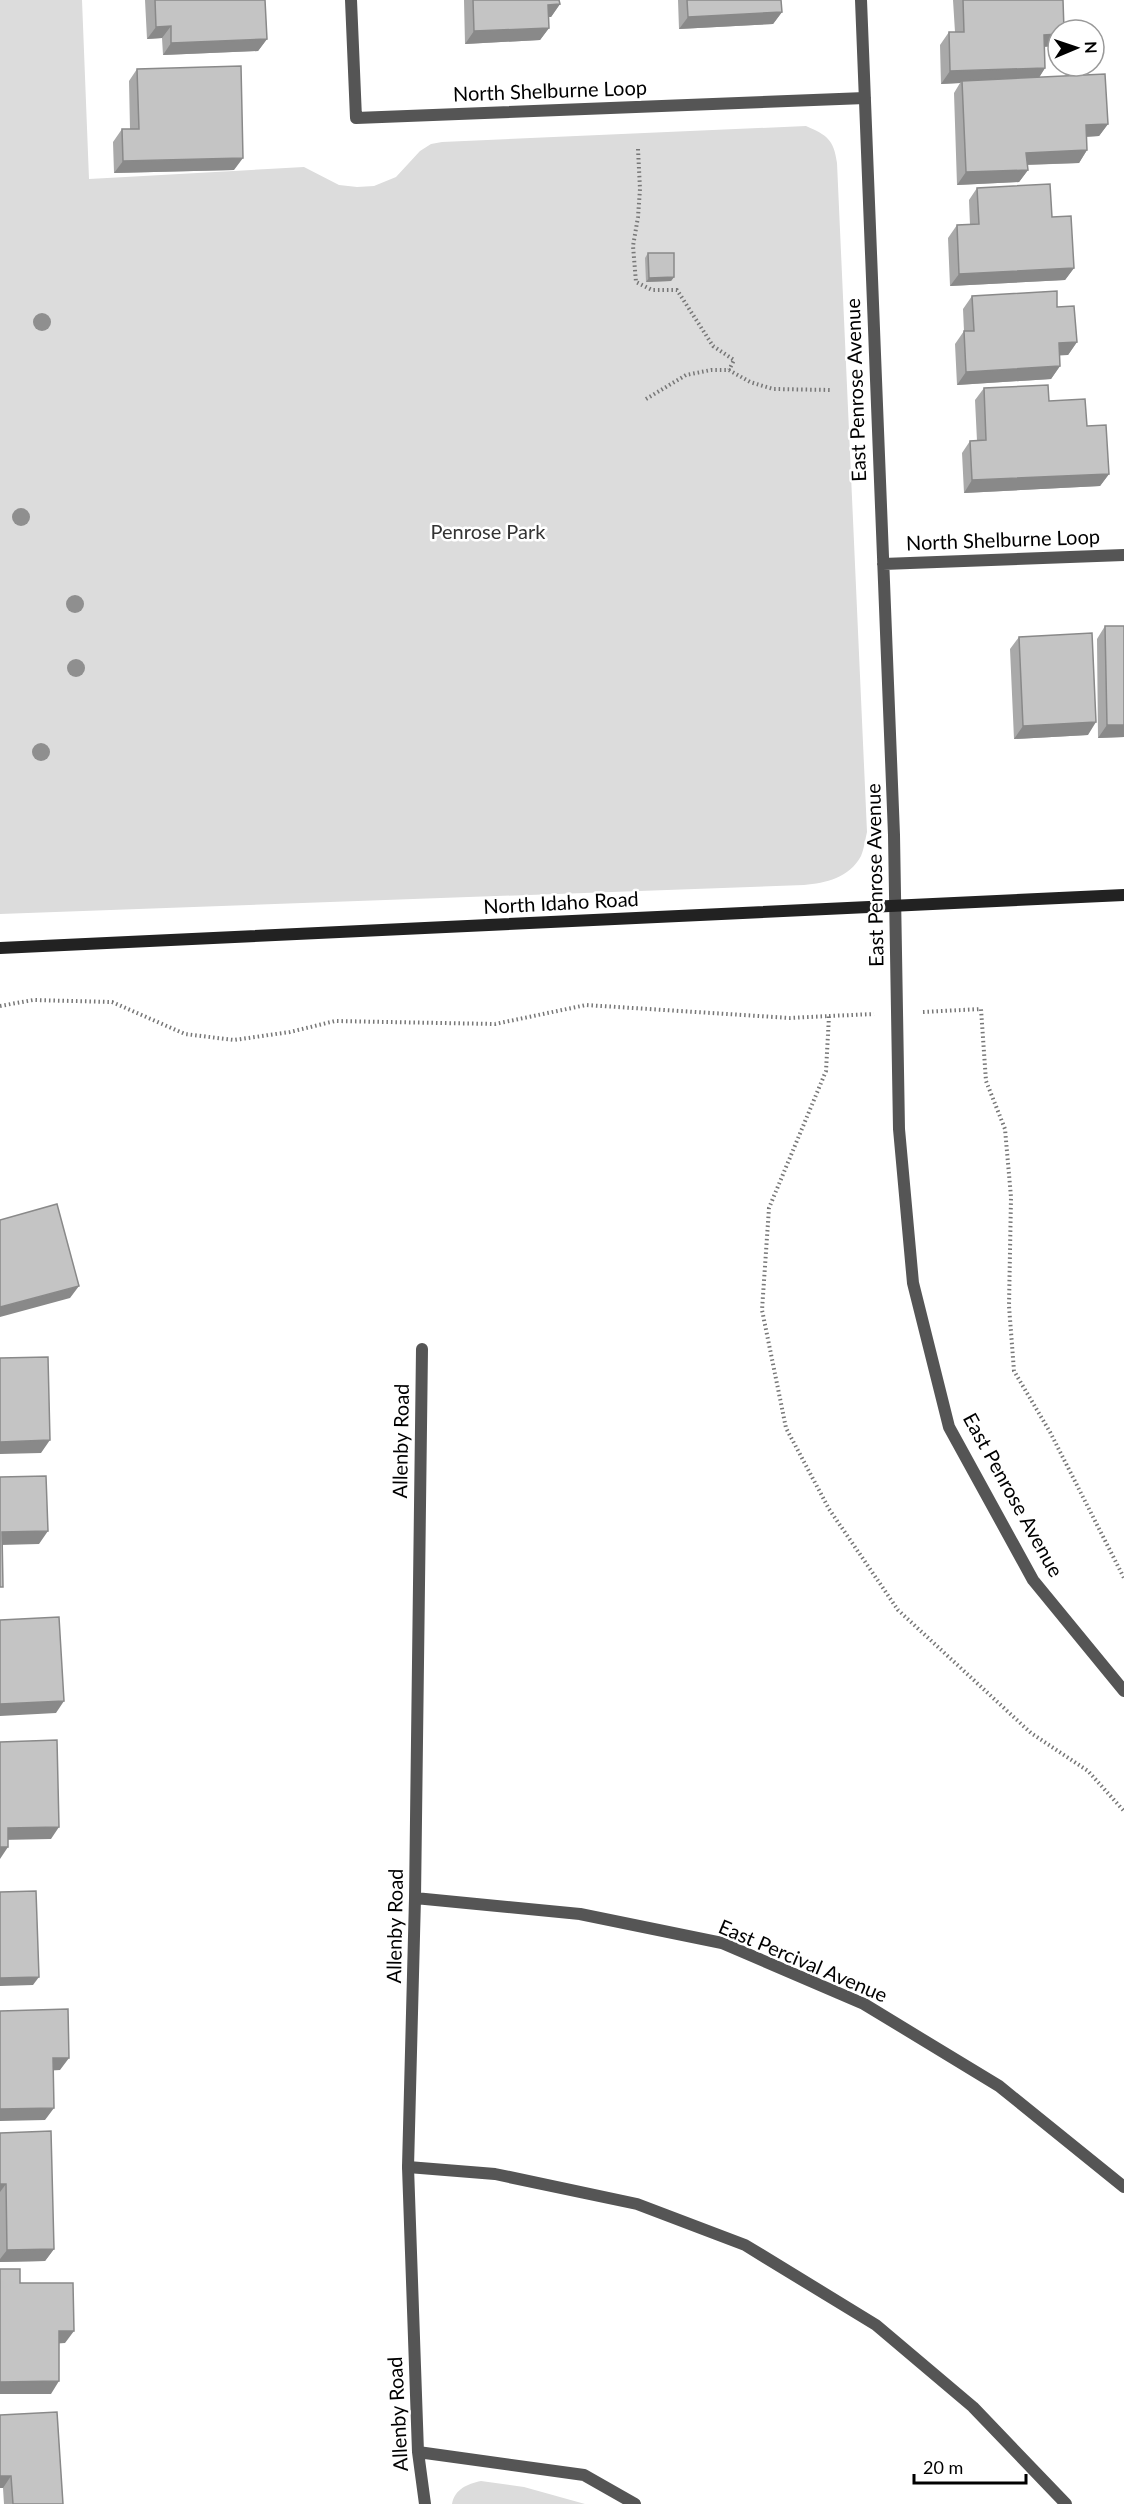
<svg xmlns="http://www.w3.org/2000/svg" width="1124" height="2504" font-family="Lato,sans-serif">
  <style>
    .green { fill: #dcdcdc }
    .lines { fill: none; stroke-linecap: round; stroke-linejoin: round }
    .path { stroke: #777; stroke-width: 4; stroke-dasharray: 1.5 3; stroke-linecap: butt }
    .service { stroke: #555; stroke-width: 12 }
    .minor { stroke: #555; stroke-width: 12 }
    .secondary { stroke: #222; stroke-width: 12 }
    .tree { fill: #8f8f8f }
    .wall { fill: #a9a9a9 }
    .shaded-wall { fill: #898989 }
    .building { fill: #c4c4c4; stroke: #898989; stroke-width: 1.5 }
    .labels { text-anchor: middle; stroke-width: 5; stroke-linejoin: round; paint-order: stroke }
    .street-label { font-size: 20px; fill: #000; stroke: #fff }
    .park-label { font-size: 20px; fill: #333; stroke: #fff }
  </style>
  <rect width="100%" height="100%" fill="#fff"/>
  <path class="green" d="M 0,0 L 82,0 L 89,179 L 304,167 L 339,185 L 357,187 L 374,186 L 396,177 L 420,151 L 431,144 L 442,142 L 806,126 C 827,135 834,140 837,163 L 867,832 C 865,840 864,849 861,856 C 849,878 826,883 804,885 L 0,914 Z
    M 481,2481 L 524,2487 L 585,2504 L 452,2504 C 455,2489 467,2484 481,2481 Z"/>
  <g class="lines">
    <path class="path" d="M 638,149 L 640,189 L 638,217 L 633,246 L 636,282 L 652,290 L 677,290 L 713,346 L 734,360 L 729,370
      M 646,399 L 686,375 L 711,370 L 729,370 L 750,382 L 773,389 L 831,390
      M 0,1006 L 33,1000 L 112,1002 L 185,1034 L 234,1040 L 290,1032 L 335,1021 L 495,1024 L 586,1005 L 790,1018 L 829,1016 L 826,1071 L 769,1208 L 762,1310 L 786,1428 L 829,1509 L 898,1610 L 1031,1733 L 1088,1771 L 1124,1811
      M 923,1012 L 981,1009 L 986,1081 L 1005,1129 L 1011,1197 L 1009,1306 L 1014,1371 L 1050,1432 L 1124,1578
      M 829,1016 L 874,1014"/>
    <path class="service" d="M 408,2167 L 495,2174 L 637,2204 L 745,2245 L 876,2325 L 973,2407 L 1066,2504"/>
    <path class="minor" d="M 351,0 L 356,118 L 865,98
      M 861,0 L 894,835 L 899,1129 L 913,1283 L 949,1427 L 1033,1580 L 1124,1691
      M 883,564 L 1124,555
      M 422,1349 L 415,1898 L 408,2167 L 418,2452 L 425,2504
      M 415,1898 L 580,1914 L 722,1943 L 864,2004 L 999,2086 L 1124,2187
      M 418,2452 L 584,2475 L 635,2504"/>
    <path class="secondary" d="M 0,948 L 1124,895"/>
  </g>
  <g class="tree">
    <circle cx="42" cy="322" r="9"/>
    <circle cx="21" cy="517" r="9"/>
    <circle cx="75" cy="604" r="9"/>
    <circle cx="76" cy="668" r="9"/>
    <circle cx="41" cy="752" r="9"/>
  </g>
  <path class="wall" d="M 145,0 L 265,0 L 267,39 L 258,51 L 163,55 L 162,38 L 147,39 Z
    M 464,0 L 559,0 L 560,4 L 551,17 L 549,17 L 549,28 L 540,40 L 465,44 Z
    M 678,0 L 781,0 L 782,12 L 773,24 L 679,29 Z
    M 953,0 L 1063,0 L 1055,46 L 1045,47 L 1045,68 L 1039,77 L 1108,124 L 1099,136 L 1087,137 L 1087,150 L 1079,163 L 1027,165 L 1028,170 L 1019,182 L 957,185 L 954,93 L 960,83 L 941,84 L 940,45 L 949,32 L 955,32 Z
    M 137,69 L 234,170 L 114,173 L 113,142 L 122,129 L 130,129 L 129,81 Z
    M 977,188 L 1052,217 L 1074,268 L 1065,280 L 950,286 L 948,238 L 957,225 L 970,225 L 969,200 Z
    M 648,253 L 674,277 L 671,281 L 646,282 L 645,258 Z
    M 972,296 L 1057,307 L 1077,342 L 1068,355 L 1059,355 L 1060,366 L 1051,379 L 957,385 L 955,344 L 964,331 L 963,309 Z
    M 984,388 L 1049,401 L 1087,426 L 1109,474 L 1100,486 L 964,493 L 962,453 L 970,441 L 977,441 L 975,400 Z
    M 1105,626 L 1124,626 L 1124,737 L 1098,738 L 1097,639 Z
    M 1019,637 L 1088,735 L 1014,739 L 1010,649 Z
    M 0,2133 L 54,2249 L 45,2261 L 0,2262 Z
    M 57,2412 L 63,2504 L 4,2504 L 3,2488 L 0,2488 Z"/>
  <path class="shaded-wall" d="M 560,4 L 551,17 L 540,17 L 548,5 Z
    M 782,12 L 773,24 L 679,29 L 688,17 Z
    M 171,26 L 162,38 L 147,39 L 156,27 Z
    M 549,28 L 540,40 L 465,44 L 474,31 Z
    M 1058,34 L 1058,43 L 1055,46 L 1036,47 L 1044,35 Z
    M 267,39 L 258,51 L 163,55 L 171,43 Z
    M 1045,68 L 1037,81 L 962,81 L 960,83 L 941,84 L 950,71 Z
    M 1108,124 L 1099,136 L 1077,137 L 1086,125 Z
    M 1087,150 L 1079,163 L 1018,165 L 1026,153 Z
    M 243,158 L 234,170 L 114,173 L 123,161 Z
    M 1028,170 L 1019,182 L 957,185 L 966,172 Z
    M 1074,268 L 1065,280 L 950,286 L 959,274 Z
    M 674,277 L 671,281 L 646,282 L 649,278 Z
    M 1077,342 L 1068,355 L 1050,356 L 1059,343 Z
    M 1060,366 L 1051,379 L 957,385 L 966,372 Z
    M 1109,474 L 1100,486 L 964,493 L 972,480 Z
    M 1096,722 L 1088,735 L 1014,739 L 1023,726 Z
    M 1107,725 L 1124,725 L 1124,737 L 1098,738 Z
    M 79,1286 L 70,1298 L 0,1317 L 0,1307 Z
    M 50,1440 L 41,1453 L 0,1454 L 0,1442 Z
    M 48,1531 L 39,1544 L 0,1545 L 2,1532 Z
    M 64,1701 L 56,1713 L 0,1716 L 0,1704 Z
    M 59,1827 L 51,1839 L 0,1840 L 8,1828 Z
    M 0,1847 L 8,1847 L 0,1859 Z
    M 39,1977 L 33,1985 L 0,1986 L 0,1978 Z
    M 53,2058 L 69,2058 L 60,2070 L 44,2071 Z
    M 54,2108 L 45,2120 L 0,2121 L 0,2109 Z
    M 0,2184 L 6,2184 L 0,2192 Z
    M 54,2249 L 45,2261 L 0,2262 L 0,2259 L 7,2250 Z
    M 59,2331 L 74,2331 L 65,2343 L 50,2344 Z
    M 59,2381 L 51,2394 L 0,2394 L 0,2382 Z
    M 0,2476 L 11,2476 L 3,2488 L 0,2488 Z"/>
  <path class="building" d="M 155,0 L 265,0 L 267,39 L 171,43 L 171,26 L 156,27 Z
    M 473,0 L 559,0 L 560,4 L 548,5 L 549,28 L 474,31 Z
    M 687,0 L 781,0 L 782,12 L 688,17 Z
    M 963,0 L 1063,0 L 1064,30 L 1058,30 L 1058,34 L 1044,35 L 1045,68 L 950,71 L 949,32 L 964,32 Z
    M 241,66 L 243,158 L 123,161 L 122,129 L 139,129 L 137,69 Z
    M 1105,74 L 1108,124 L 1086,125 L 1087,150 L 1026,153 L 1028,170 L 966,172 L 962,81 Z
    M 1050,184 L 1052,217 L 1071,216 L 1074,268 L 959,274 L 957,225 L 979,224 L 977,188 Z
    M 648,253 L 674,253 L 674,277 L 649,278 Z
    M 1057,291 L 1057,307 L 1074,306 L 1077,342 L 1059,343 L 1060,366 L 966,372 L 964,331 L 974,331 L 972,296 Z
    M 1048,385 L 1049,401 L 1085,399 L 1087,426 L 1106,425 L 1109,474 L 972,480 L 970,441 L 986,440 L 984,388 Z
    M 1105,626 L 1124,626 L 1124,725 L 1107,725 Z
    M 1092,633 L 1096,722 L 1023,726 L 1019,637 Z
    M 57,1204 L 79,1286 L 0,1307 L 0,1220 Z
    M 48,1357 L 50,1440 L 0,1442 L 0,1358 Z
    M 46,1476 L 48,1531 L 2,1532 L 3,1587 L 0,1587 L 0,1477 Z
    M 59,1617 L 64,1701 L 0,1704 L 0,1620 Z
    M 57,1740 L 59,1827 L 8,1828 L 8,1847 L 0,1847 L 0,1742 Z
    M 36,1891 L 39,1977 L 0,1978 L 0,1892 Z
    M 68,2009 L 69,2058 L 53,2058 L 54,2108 L 0,2109 L 0,2011 Z
    M 51,2131 L 54,2249 L 7,2250 L 6,2184 L 0,2184 L 0,2133 Z
    M 0,2269 L 20,2269 L 20,2283 L 73,2283 L 74,2331 L 59,2331 L 59,2381 L 0,2382 Z
    M 57,2412 L 63,2504 L 13,2504 L 11,2476 L 0,2476 L 0,2415 Z"/>
  <g class="labels">
    <g class="street-label">
      <text transform="translate(550 91) rotate(-2)" y="7">North Shelburne Loop</text>
      <text transform="translate(856 390) rotate(-92)" y="7">East Penrose Avenue</text>
      <text transform="translate(1003 540) rotate(-2)" y="7">North Shelburne Loop</text>
      <text transform="translate(875 875) rotate(-91)" y="7">East Penrose Avenue</text>
      <text transform="translate(561 903) rotate(-3)" y="7">North Idaho Road</text>
      <text transform="translate(401 1441) rotate(-89)" y="7">Allenby Road</text>
      <text transform="translate(1013 1495) rotate(61)" y="7">East Penrose Avenue</text>
      <text transform="translate(395 1926) rotate(-89)" y="7">Allenby Road</text>
      <text transform="translate(803 1961) rotate(23)" y="7">East Percival Avenue</text>
      <text transform="translate(398 2414) rotate(-93)" y="7">Allenby Road</text>
    </g>
    <g class="park-label">
      <text x="488" y="539">Penrose Park</text>
    </g>
  </g>
  <g transform="translate(1076 48) rotate(88)"><circle r="28" fill="#ffffff" stroke="#999999" stroke-width="1.5"/>
  <path d="M0-4.5L10 22L0 15L-10 22Z" fill="#000000"/>
  <text y="-9" font-size="16" font-weight="bold" text-anchor="middle" fill="#000000">N</text>
  </g>
  <path d="M914 2474v9h112v-9" fill="none" stroke="#000000" stroke-width="3"/>
  <text x="923" y="2474" font-size="18" fill="#000000" stroke="#ffffff" stroke-width="4.5" paint-order="stroke">20 m</text>
</svg>
